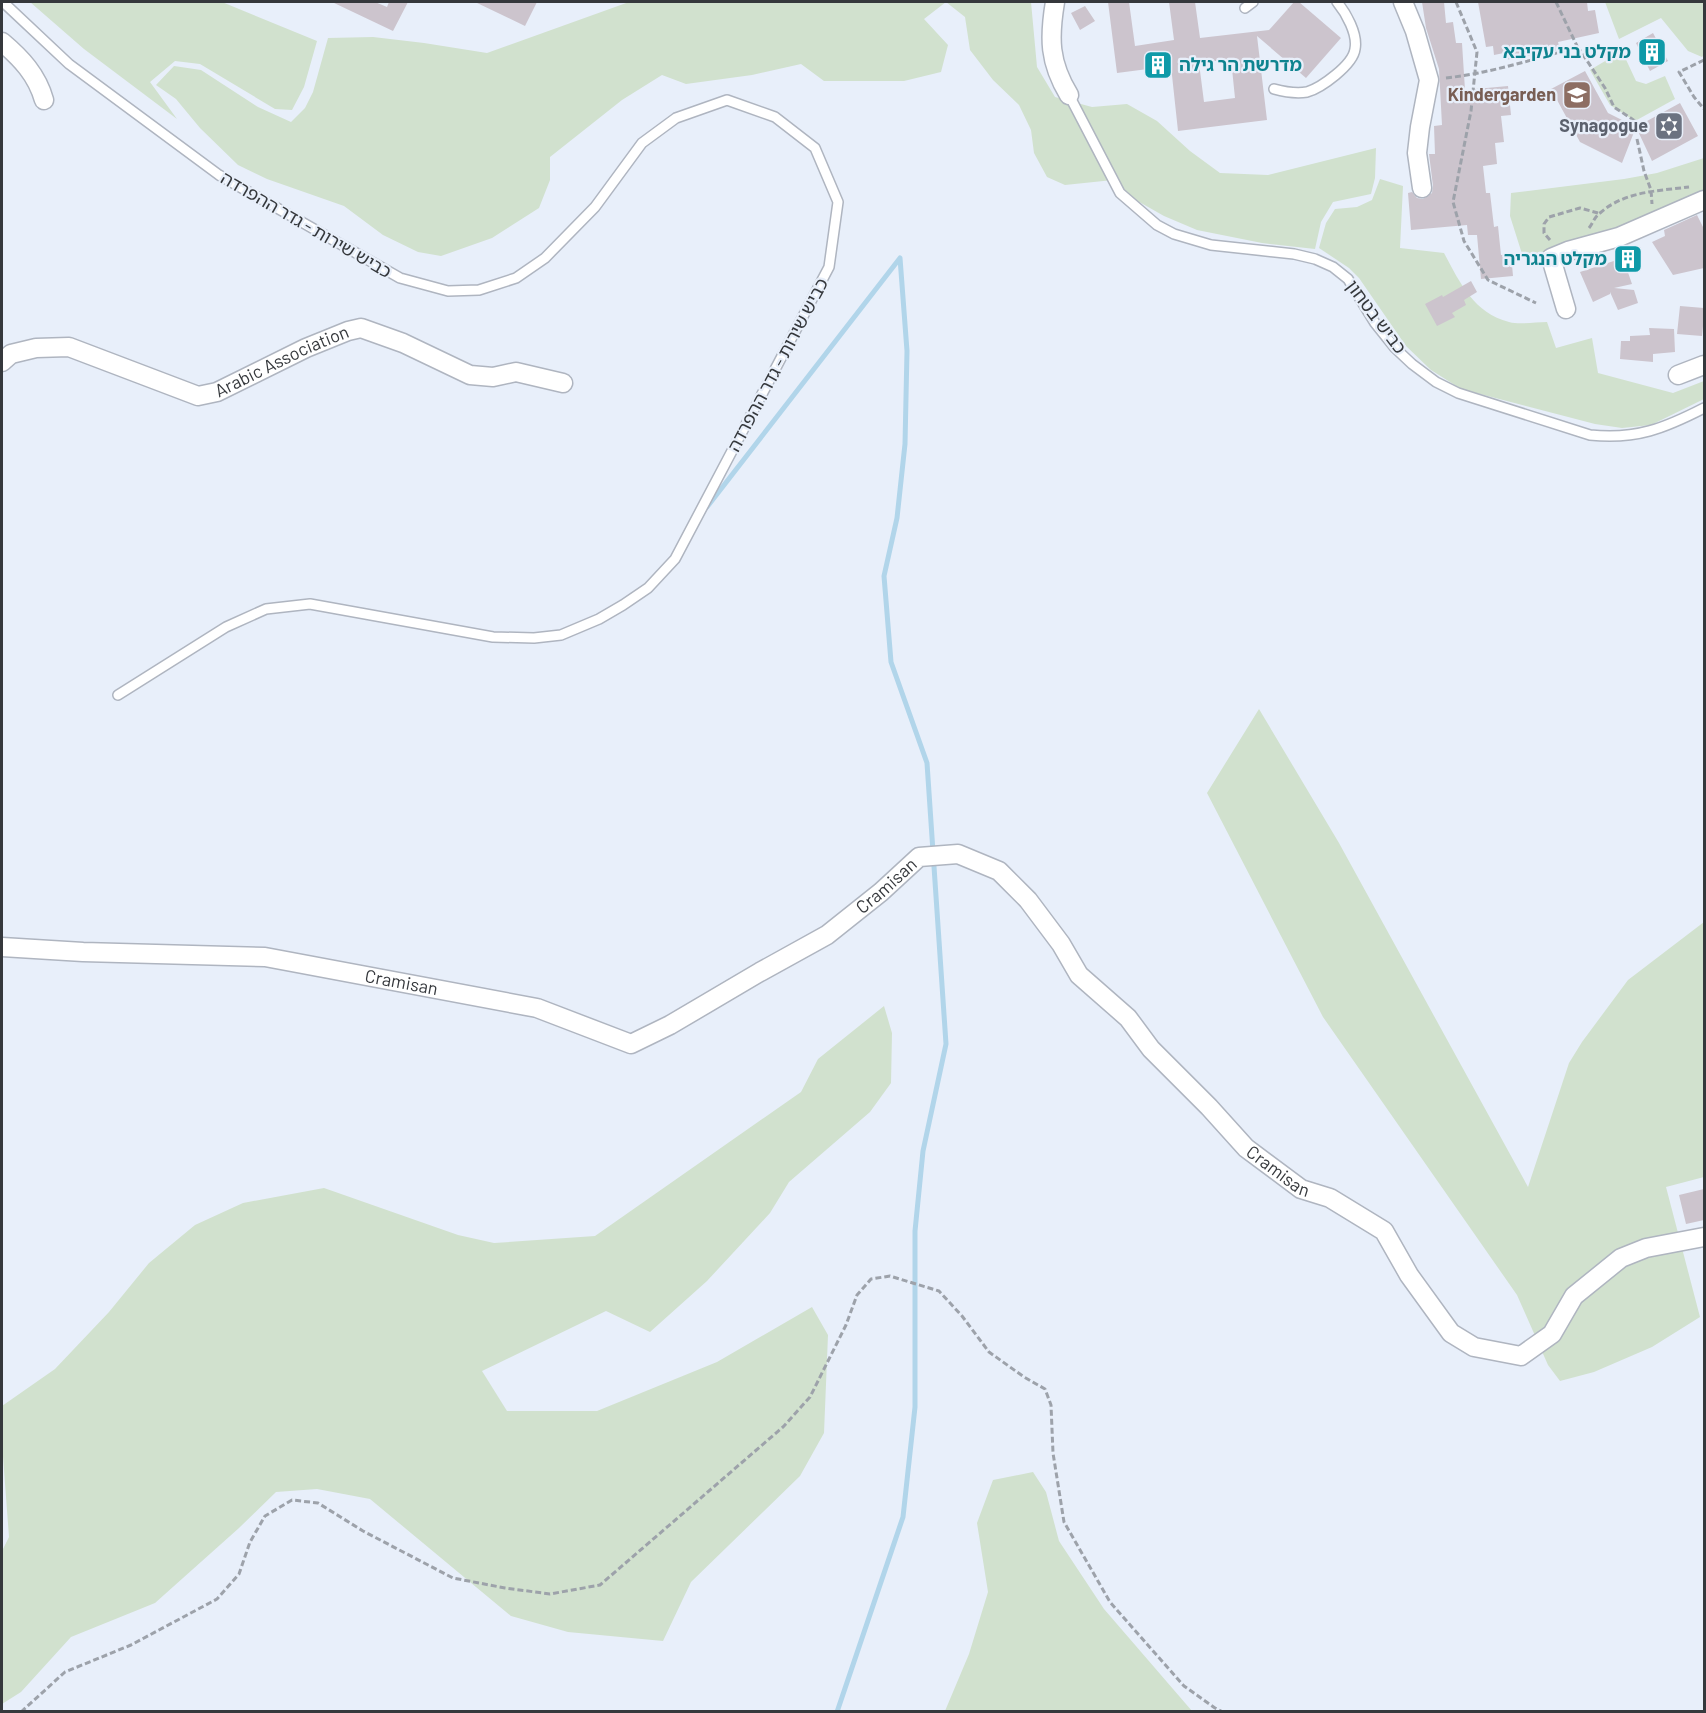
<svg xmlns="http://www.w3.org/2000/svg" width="1706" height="1713" font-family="Barlow,'Noto Sans Hebrew',sans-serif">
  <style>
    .green { fill: #d1e1ce }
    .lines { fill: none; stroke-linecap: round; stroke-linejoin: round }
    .stream { stroke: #b1d5ea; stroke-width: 5 }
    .building { fill: #ccc4cd; fill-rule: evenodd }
    .lane-casing { stroke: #afb5c0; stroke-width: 12 }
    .street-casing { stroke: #afb5c0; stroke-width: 21 }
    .path { stroke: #9da2aa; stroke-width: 3; stroke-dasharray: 6 3; stroke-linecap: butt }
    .lane { stroke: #fff; stroke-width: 9 }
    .street { stroke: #fff; stroke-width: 18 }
    .labels { text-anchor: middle; stroke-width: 4.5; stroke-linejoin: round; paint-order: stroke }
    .culture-label { font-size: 18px; font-weight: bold; fill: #0d838f; stroke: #e8effa; text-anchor: end }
    .education-label { font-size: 18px; font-weight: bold; fill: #785e54; stroke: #e8effa; text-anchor: end }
    .worship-label { font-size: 18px; font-weight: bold; fill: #5b616d; stroke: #e8effa; text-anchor: end }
    .street-label { font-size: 18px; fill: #35383c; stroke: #e8effa }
  </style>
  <rect width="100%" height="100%" fill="#e8effa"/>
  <path class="green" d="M 30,2 L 222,2 L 317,41 L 304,87 L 292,110 L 275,109 L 200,64 L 175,61 L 150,82 L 177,119 L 84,49 Z
    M 629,2 L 1031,2 L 1037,67 L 1055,97 L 1092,107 L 1127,104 L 1157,121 L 1190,151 L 1220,173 L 1268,175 L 1376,148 L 1375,178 L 1371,194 L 1333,202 L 1321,222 L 1315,249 L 1262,243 L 1197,230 L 1164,216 L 1134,199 L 1113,180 L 1065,185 L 1047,177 L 1034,153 L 1031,130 L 1019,105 L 993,80 L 970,50 L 965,17 L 946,2 L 924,19 L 948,45 L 941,72 L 904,81 L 824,81 L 801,64 L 752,75 L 686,84 L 662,75 L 622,100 L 550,157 L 550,180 L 539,208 L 492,238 L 441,256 L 418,252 L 383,235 L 344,206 L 267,179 L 238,165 L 200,128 L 176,99 L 156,85 L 174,66 L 201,70 L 258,107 L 291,122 L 305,108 L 313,92 L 328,38 L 373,37 L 424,43 L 487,53 Z
    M 1605,2 L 1704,2 L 1704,55 L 1702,57 L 1688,51 L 1661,18 L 1619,39 Z
    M 1622,51 L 1636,81 L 1646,84 L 1665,76 L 1675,99 L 1635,121 L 1610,105 L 1590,70 Z
    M 1704,158 L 1704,194 L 1599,239 L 1523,257 L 1510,216 L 1511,193 L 1624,179 L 1657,173 Z
    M 1380,179 L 1403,186 L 1400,248 L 1444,253 C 1460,283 1474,313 1509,322 C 1520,325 1535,322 1547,322 L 1556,348 L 1592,338 L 1598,373 L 1673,393 L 1704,381 L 1704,399 L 1651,425 L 1622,428 L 1595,424 L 1461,389 L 1431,370 L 1406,346 L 1359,278 L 1349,268 L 1319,248 L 1326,223 L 1335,209 L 1357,207 L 1372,200 Z
    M 1259,709 L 1339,843 L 1528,1187 L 1569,1063 L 1582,1042 L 1628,980 L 1704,922 L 1704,1177 L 1666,1187 L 1700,1317 L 1652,1347 L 1594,1372 L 1560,1381 L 1548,1365 L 1517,1295 L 1323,1017 L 1207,793 Z
    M 884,1006 L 892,1033 L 891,1083 L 870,1112 L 789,1182 L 770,1213 L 707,1281 L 650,1332 L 606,1311 L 482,1371 L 507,1411 L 597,1411 L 717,1362 L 812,1307 L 828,1335 L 824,1433 L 800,1476 L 691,1582 L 663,1641 L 568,1632 L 511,1616 L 370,1499 L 317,1489 L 276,1492 L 239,1528 L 155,1603 L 71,1637 L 21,1692 L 2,1704 L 2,1551 L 9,1537 L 2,1443 L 2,1406 L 55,1369 L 109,1312 L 149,1263 L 195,1225 L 243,1203 L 324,1188 L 458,1235 L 494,1243 L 595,1236 L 801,1092 L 818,1059 Z
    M 1033,1472 L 1046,1492 L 1059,1541 L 1104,1609 L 1192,1711 L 945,1711 L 969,1654 L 988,1592 L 977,1523 L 993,1480 Z"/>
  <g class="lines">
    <path class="stream" d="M 707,507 L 900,258 L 907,351 L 905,444 L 897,518 L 884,576 L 891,662 L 927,763 L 946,1044 L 923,1151 L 915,1231 L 915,1407 L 903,1517 L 837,1712"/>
  </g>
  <path class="building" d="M 332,2 L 375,2 L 387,7 L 389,2 L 408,2 L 393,31 Z
    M 475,2 L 537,2 L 525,26 Z
    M 1108,2 L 1129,2 L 1135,46 L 1174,40 L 1169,2 L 1195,2 L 1200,38 L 1269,30 L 1294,2 L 1299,2 L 1341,38 L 1306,78 L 1257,36 L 1267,120 L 1178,131 L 1171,66 L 1117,73 ZM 1231,59 L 1235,98 L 1204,102 L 1199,63 Z
    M 1422,2 L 1444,2 L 1446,23 L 1453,22 L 1456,43 L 1462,43 L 1465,90 L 1508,86 L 1511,115 L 1501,116 L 1504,142 L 1495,143 L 1497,164 L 1483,166 L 1486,193 L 1490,193 L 1494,227 L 1498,226 L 1501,255 L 1511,254 L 1513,276 L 1481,279 L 1477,235 L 1468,235 L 1467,225 L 1411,230 L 1408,193 L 1412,192 L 1417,198 L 1423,199 L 1432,193 L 1433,186 L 1429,154 L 1435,154 L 1434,126 L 1442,125 L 1439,69 L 1426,28 Z
    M 1478,2 L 1587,2 L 1588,11 L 1595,10 L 1599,33 L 1558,42 L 1560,50 L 1505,60 L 1504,53 L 1494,55 L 1493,46 L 1486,47 Z
    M 1085,6 L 1095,21 L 1080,30 L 1071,13 Z
    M 1653,33 L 1668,61 L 1650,71 L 1636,43 Z
    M 1585,71 L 1608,113 L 1636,127 L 1680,103 L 1698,136 L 1652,161 L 1636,127 L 1622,163 L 1580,142 L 1551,89 Z
    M 1697,215 L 1704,229 L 1704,268 L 1673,275 L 1652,242 L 1665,236 L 1664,230 Z
    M 1623,258 L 1632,284 L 1614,288 L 1634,290 L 1638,303 L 1618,310 L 1610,292 L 1610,294 L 1593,302 L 1580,272 Z
    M 1471,281 L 1477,292 L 1464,300 L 1466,305 L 1452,313 L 1455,317 L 1437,326 L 1425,304 L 1442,295 L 1443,297 Z
    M 1680,306 L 1704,308 L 1704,326 L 1703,326 L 1702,336 L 1677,334 Z
    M 1649,328 L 1674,329 L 1675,352 L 1653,354 L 1653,362 L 1620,359 L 1621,341 L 1630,341 L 1630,336 L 1650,335 Z
    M 1704,1189 L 1704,1220 L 1686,1224 L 1679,1195 Z"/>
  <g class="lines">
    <g class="lane-casing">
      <path id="lane" d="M 3,2 L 69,64 L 219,175 L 400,278 L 448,291 L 479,290 L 516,278 L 545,258 L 595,207 L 642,143 L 676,118 L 727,100 L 775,117 L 815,148 L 838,202 L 829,267 L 675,559 L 648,588 L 623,605 L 599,619 L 561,635 L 534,638 L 493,637 L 310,604 L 266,609 L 226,627 L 118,695
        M 1245,8 L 1253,2
        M 1274,89 C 1285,92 1295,94 1307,92 C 1321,88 1353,65 1355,49 C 1358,34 1346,13 1337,2
        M 1069,95 L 1120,193 L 1157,225 L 1174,234 L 1211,245 L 1294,254 L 1315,259 L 1333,267 L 1348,279 L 1375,323 L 1395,348 L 1412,364 L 1436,382 L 1458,393 L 1590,435 C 1636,440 1665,428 1704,408"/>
    </g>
    <g class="street-casing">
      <g id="street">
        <path d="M 1055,2 C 1049,38 1049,62 1069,95"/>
        <path d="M 1403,2 L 1415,31 L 1429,80 L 1420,127 L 1417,153 L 1422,188"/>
        <path d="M 2,42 C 21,58 37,75 44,100"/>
        <path d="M 1566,309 L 1551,258 L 1568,251 L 1619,237 L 1704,200"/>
        <path id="s1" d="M 2,362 L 11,354 L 36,348 L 69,347 L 198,396 L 217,392 L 306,348 L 348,331 L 361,328 L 403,343 L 470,375 L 493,377 L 516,372 L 563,383"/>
        <path d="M 1678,375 L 1704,365"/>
        <path id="s2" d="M 2,947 L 83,952 L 265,957 L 537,1008 L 631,1044 L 670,1025 L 760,972 L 827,935 L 881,892 L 919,857 L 958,854 L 999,871 L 1028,900 L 1061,944 L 1079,975 L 1128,1018 L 1151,1049 L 1209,1107 L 1246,1148 L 1301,1189 L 1330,1198 L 1384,1231 L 1409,1275 L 1451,1333 L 1474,1347 L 1521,1356 L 1552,1334 L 1574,1296 L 1621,1258 L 1646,1248 L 1704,1237"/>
      </g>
    </g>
    <path class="path" d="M 1456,2 L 1477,52 L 1471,111 L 1453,202 L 1464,241 L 1488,280 L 1536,303
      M 1556,2 L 1577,46
      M 1704,60 L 1679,72 L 1694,97 L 1704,109
      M 1446,78 C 1491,73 1534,59 1578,47 L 1605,88 L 1614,107 L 1635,121
      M 1637,139 L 1644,171 L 1651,190 L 1652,204
      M 1589,228 C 1593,223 1595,216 1600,213 C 1625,191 1658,191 1689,187
      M 1550,240 L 1544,233 L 1544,224 L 1549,217 L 1580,208 L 1598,213
      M 21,1712 L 65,1672 L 131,1645 L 217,1599 L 239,1574 L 250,1542 L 265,1516 L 292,1500 L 318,1503 L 363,1531 L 453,1578 L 505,1588 L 550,1594 L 600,1585 L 783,1427 L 810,1397 L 846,1325 L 857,1295 L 871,1279 L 890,1276 L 939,1291 L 962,1316 L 989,1352 L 1024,1377 L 1045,1389 L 1051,1405 L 1053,1453 L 1064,1522 L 1110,1602 L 1184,1686 L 1215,1708 L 1223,1712"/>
    <use href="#lane" class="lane"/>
    <use href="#street" class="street"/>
  </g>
  <defs>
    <g id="building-square" transform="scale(1.5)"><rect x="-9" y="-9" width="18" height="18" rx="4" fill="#0f9aa8" stroke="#e8effa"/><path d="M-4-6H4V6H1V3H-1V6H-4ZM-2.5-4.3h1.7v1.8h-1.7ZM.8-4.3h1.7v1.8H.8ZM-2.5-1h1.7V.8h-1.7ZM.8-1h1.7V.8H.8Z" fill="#fff"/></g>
    <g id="school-square" transform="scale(1.5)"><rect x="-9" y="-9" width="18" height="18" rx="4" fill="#8d6e63" stroke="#e8effa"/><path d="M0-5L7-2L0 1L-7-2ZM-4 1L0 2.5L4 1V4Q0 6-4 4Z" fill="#fff"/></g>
    <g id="synagogue-square" transform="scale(1.5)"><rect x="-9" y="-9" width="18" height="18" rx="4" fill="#6b7280" stroke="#e8effa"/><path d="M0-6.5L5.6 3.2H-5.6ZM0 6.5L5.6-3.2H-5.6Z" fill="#fff"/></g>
  </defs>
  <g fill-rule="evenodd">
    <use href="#building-square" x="1652" y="52"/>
    <use href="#building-square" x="1158" y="65"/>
    <use href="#school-square" x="1577" y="95"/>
    <use href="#synagogue-square" x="1669" y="126"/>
    <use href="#building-square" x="1628" y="259"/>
  </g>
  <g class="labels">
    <g class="culture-label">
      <text x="1631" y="58">מקלט בני עקיבא</text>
      <text x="1179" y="71" text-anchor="start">מדרשת הר גילה</text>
      <text x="1607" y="265">מקלט הנגריה</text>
    </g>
    <g class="education-label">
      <text x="1556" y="101">Kindergarden</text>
    </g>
    <g class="worship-label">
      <text x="1648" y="132">Synagogue</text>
    </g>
    <g class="street-label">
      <text transform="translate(306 225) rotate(30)" y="6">כביש שירות - גדר ההפרדה</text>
      <text transform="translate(1376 317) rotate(53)" y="6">כביש בטחון</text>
      <text dy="6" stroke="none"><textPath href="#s1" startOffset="300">Arabic Association</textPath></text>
      <text transform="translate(778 365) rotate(-62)" y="6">כביש שירות - גדר ההפרדה</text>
      <text dy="6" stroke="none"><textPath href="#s2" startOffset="942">Cramisan</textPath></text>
      <text dy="6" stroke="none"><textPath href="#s2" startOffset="402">Cramisan</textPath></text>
      <text dy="6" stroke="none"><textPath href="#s2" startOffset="1482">Cramisan</textPath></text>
    </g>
  </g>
  <rect width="1706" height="1713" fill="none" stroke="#35383c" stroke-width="6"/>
</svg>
